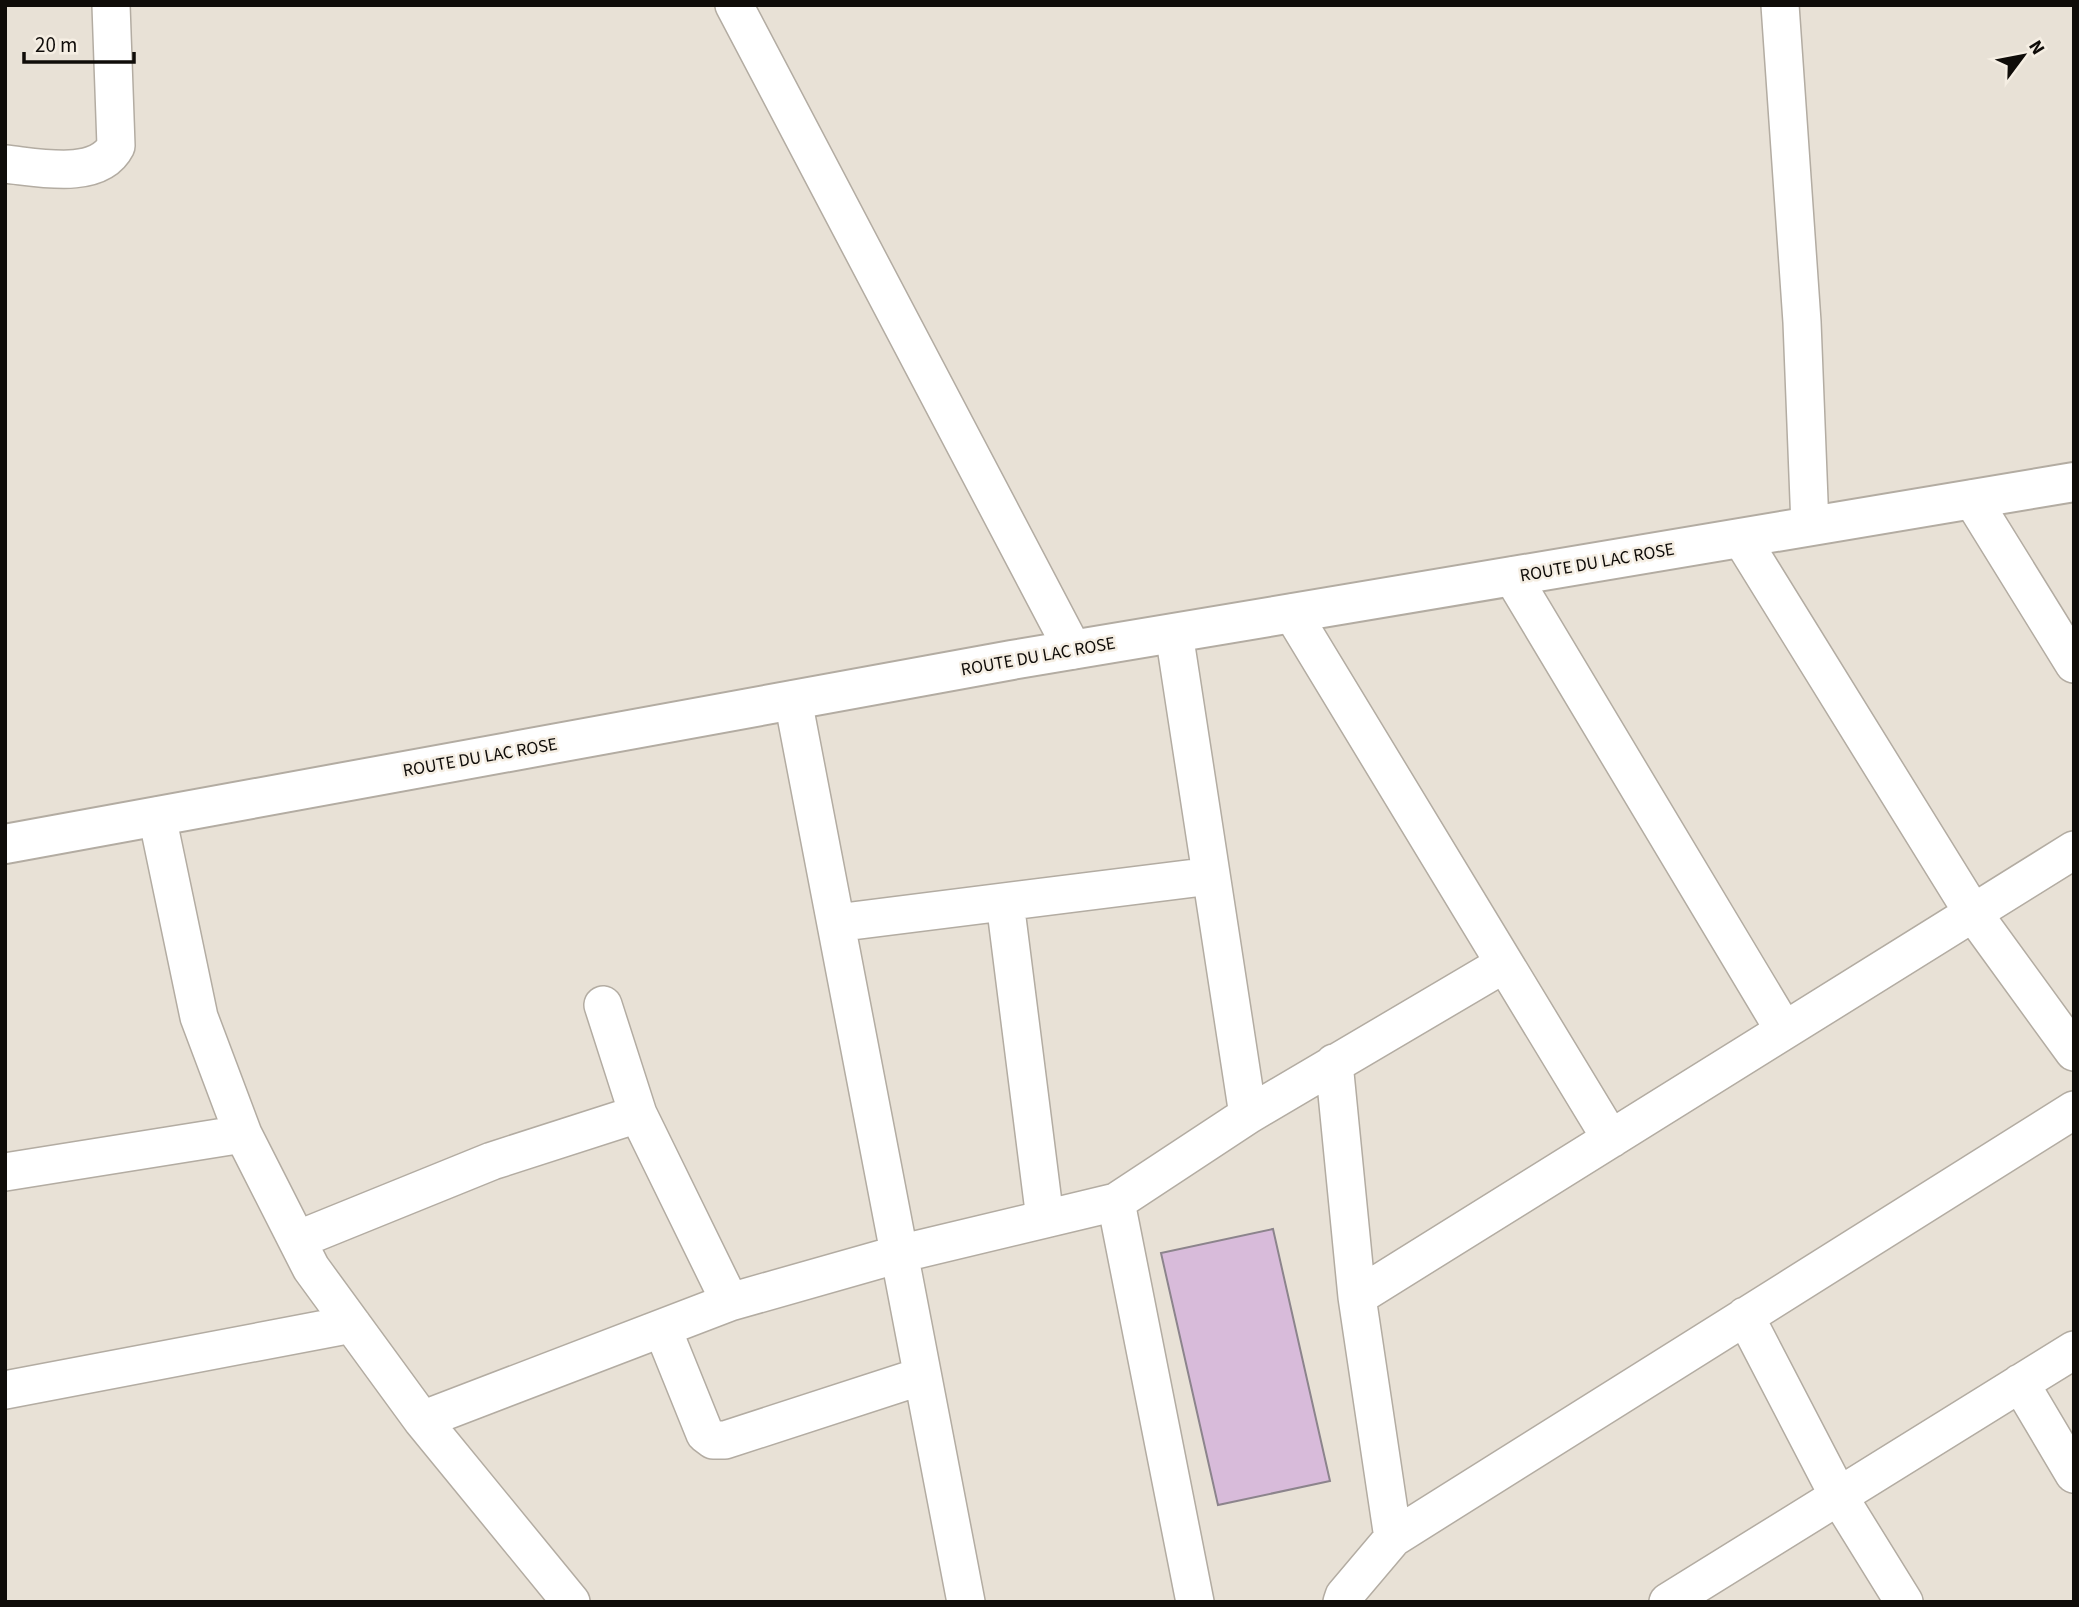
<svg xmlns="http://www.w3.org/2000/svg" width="2079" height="1607" font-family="'Source Sans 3',sans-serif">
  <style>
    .building { fill: #d8bbda; stroke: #8c848c; stroke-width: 2 }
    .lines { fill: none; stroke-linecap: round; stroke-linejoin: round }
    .street-casing { stroke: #b3aca2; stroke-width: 40 }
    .secondary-casing { stroke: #b3aca2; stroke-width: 42 }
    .street { stroke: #fff; stroke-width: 37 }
    .secondary { stroke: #fff; stroke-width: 38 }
    .labels { text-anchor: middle; stroke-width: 5; stroke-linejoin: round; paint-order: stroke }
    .street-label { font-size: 18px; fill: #0f0c09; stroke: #f5eee3 }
  </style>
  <rect width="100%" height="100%" fill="#e8e1d6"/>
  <path class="building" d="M 1273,1229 L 1330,1481 L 1218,1505 L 1161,1253 Z"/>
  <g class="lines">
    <g class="street-casing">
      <path id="street" d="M 734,5 L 1073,650
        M 1780,5 L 1802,322 L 1810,526
        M 5,164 C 37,167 98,181 116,146 L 111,5
        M 1972,499 L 2074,664
        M 1741,538 L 1973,913 L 2074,1052
        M 1512,576 L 1784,1030
        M 1292,613 L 1611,1139
        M 1174,633 L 1248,1115
        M 793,700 L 966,1602
        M 157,816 L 199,1017 L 243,1134 L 311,1268 L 422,1420 L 571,1602
        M 1005,902 L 1045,1219
        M 836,923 L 1211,876
        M 603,1005 L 638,1114
        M 1334,1063 L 1357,1297 L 1393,1538
        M 5,1172 L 243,1134
        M 1116,1202 L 1195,1602
        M 297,1240 L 492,1161 L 638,1114 L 730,1302
        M 1357,1297 L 2074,850
        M 1745,1316 L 1839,1497 L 1904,1602
        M 663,1330 L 705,1434 L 713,1440 L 725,1440 L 922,1376
        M 2020,1383 L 2074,1474
        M 5,1390 L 352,1324
        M 422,1420 L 730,1302 L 899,1254 L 1116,1202 L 1248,1115 L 1504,964
        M 1342,1602 L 1344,1596 L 1393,1538 L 2074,1110
        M 1668,1602 L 2074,1350"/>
    </g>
    <g class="secondary-casing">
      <path id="secondary" d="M 5,844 L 1012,660 L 2074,482"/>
    </g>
    <use href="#street" class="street"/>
    <use href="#secondary" class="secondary"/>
  </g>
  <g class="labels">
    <g class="street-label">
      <text transform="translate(1597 562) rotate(-10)" y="6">ROUTE DU LAC ROSE</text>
      <text transform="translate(1038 656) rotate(-10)" y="6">ROUTE DU LAC ROSE</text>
      <text transform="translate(480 757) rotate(-10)" y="6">ROUTE DU LAC ROSE</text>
    </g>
  </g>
  <rect width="2079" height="1607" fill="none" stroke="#0f0c09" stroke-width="14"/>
  <g transform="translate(2023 56) rotate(58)" stroke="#f5eee3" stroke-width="5" paint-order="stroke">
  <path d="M0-5L12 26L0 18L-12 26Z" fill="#0f0c09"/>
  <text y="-10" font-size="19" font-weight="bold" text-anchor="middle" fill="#0f0c09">N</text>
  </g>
  <path d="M24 52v10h110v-10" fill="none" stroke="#0f0c09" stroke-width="3.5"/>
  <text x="35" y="52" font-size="21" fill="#0f0c09" stroke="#f5eee3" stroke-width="5" paint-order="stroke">20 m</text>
</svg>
